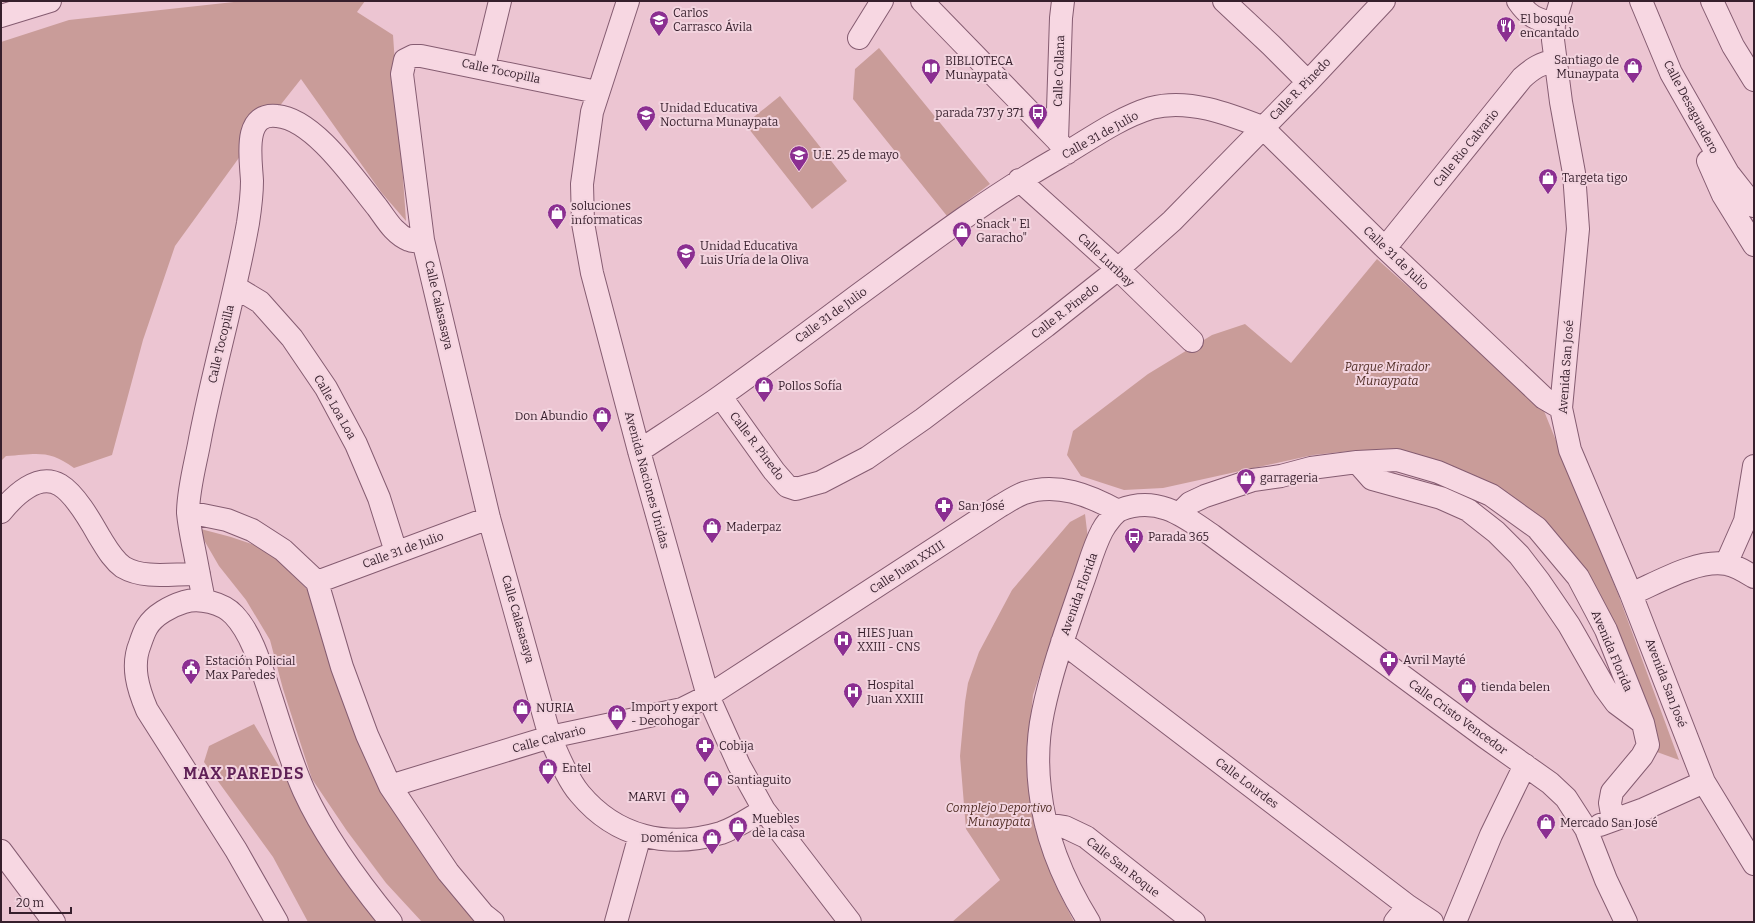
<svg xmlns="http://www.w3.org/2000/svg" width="1755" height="923" font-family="Bitter,serif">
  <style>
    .green { fill: #c99c99 }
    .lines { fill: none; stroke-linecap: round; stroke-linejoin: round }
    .minor-casing { stroke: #855c71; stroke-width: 24 }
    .minor { stroke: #f7d7e2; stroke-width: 22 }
    .labels { text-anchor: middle; stroke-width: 4; stroke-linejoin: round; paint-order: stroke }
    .poi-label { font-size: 12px; fill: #361f2c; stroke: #f3d4df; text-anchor: start }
    .street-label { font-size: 12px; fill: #361f2c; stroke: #f3d4df }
    .park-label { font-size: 12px; font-style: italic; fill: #522f27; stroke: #f3d4df }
    .district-label { font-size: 16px; font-weight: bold; letter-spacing: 1px; fill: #602157; stroke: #f3d4df }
  </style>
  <rect width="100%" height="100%" fill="#ecc5d2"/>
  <path class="green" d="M 243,1 L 365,1 L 357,12 L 393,35 L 406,221 L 381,192 L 301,79 L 241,155 L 175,246 L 143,340 L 112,455 L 74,468 C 49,449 36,454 6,456 L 1,461 L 1,42 L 69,20 Z
    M 879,48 L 990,184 L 947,216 L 853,99 L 855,69 Z
    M 780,96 L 847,181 L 812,209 L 745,124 Z
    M 1377,259 L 1542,406 L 1618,594 L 1679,760 L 1657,752 L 1609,646 L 1553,560 L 1492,498 L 1421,465 L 1360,450 L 1313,455 L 1163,488 L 1124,490 L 1081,476 L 1067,455 L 1073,431 L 1148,374 L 1212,335 L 1245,324 L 1291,363 Z
    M 1085,514 L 1088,539 L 1070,584 L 1033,695 L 1028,745 L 1029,796 L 1043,850 L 1055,884 L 1074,922 L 952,922 L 1000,880 L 966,829 L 960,756 L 965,702 L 968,683 L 979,652 L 1012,590 L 1070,522 Z
    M 197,528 L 231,537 L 266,549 L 314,596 L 360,741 L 485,922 L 422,922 L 386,883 L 347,831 L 312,779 L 283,689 L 270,640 L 246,600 L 219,566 Z
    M 254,724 L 325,844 L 382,922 L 308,922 L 273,857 L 204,762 L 209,746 Z"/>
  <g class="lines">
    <g class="minor-casing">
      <path id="minor" d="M 628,1 L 592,112 L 582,184 L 583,223 L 592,273 L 639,451 L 708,696 L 739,765 L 764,810 L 850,922
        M 922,1 L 1057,140 L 1067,153
        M 1224,1 L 1271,45 L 1308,82
        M 1518,1 C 1529,17 1536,19 1554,24
        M 1561,1 L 1554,24 L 1553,40 L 1561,102 L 1574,173 L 1578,229 L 1561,408 L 1570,450 L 1631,594 L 1704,782 L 1754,864
        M 1641,1 L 1671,73 L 1728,173 L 1754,206
        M 1712,1 L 1733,46 L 1754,80
        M 1,16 L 50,1
        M 859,38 L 882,1
        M 484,67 L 500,1
        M 597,92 L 421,56 L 413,56 L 405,60 L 402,74 L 423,240 L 489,518 L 550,737 C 558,755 567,779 580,794 C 616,837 667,849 721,833 C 736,828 750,818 764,810
        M 1057,140 L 1061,18 L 1063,1
        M 1708,161 L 1723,195 L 1754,245
        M 1019,180 L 1118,269 L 1192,341
        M 1385,248 L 1522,78 C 1533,68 1541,63 1555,61
        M 235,287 L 260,302 L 292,338 L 326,388 L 356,444 L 379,498 L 396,552
        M 721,397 L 774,471 L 787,486 L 796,489 L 821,482 L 867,458 L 923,419 L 1046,326 L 1118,269 L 1172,221 L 1308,82 L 1384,1
        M 639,451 C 666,433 694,415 721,396 C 766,364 810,331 854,298 C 921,249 986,199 1058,158 C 1087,141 1118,118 1151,108 C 1188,98 1229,114 1262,127 L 1385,248 L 1524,379 L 1544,398 L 1561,408
        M 1357,462 L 1372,479 L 1441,498 L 1468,510 L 1496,532 L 1519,555 L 1539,581 L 1569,625 L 1605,688 L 1616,703 L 1643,723
        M 1,512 C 14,496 38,472 60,485 C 75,494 90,520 99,536 C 106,547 112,559 123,567 C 145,580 175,573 199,574
        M 188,512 L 227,520 L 252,530 L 283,550 L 317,582 L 342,667 L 367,735 L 390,786 L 448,872 L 483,914 L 493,922
        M 1180,513 L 1190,503 L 1205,496 L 1253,480 L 1281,476 L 1311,468 L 1357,462 L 1397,460 L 1438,472 L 1491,495 L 1537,528 L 1578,577 L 1606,630 L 1643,723 L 1648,745 L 1642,756 L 1612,792 L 1610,803 L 1613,820
        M 1726,564 L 1745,521 L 1754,466
        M 317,582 L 489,518
        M 1631,594 C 1657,583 1697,559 1726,564 C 1735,565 1746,572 1754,577
        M 204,600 C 200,582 197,563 193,544 C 191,534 189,523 188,513 C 188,489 196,462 200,439 C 214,366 235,296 248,223 C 250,210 252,194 252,181 C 251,159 242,112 277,116 C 314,119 355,180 377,207 C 386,219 394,234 409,240 C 413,242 418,241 423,240
        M 1062,642 L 1408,906 L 1432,922
        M 390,786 L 550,737 L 682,709 L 708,696 L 1000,506 C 1007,502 1016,496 1024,493 C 1057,482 1089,495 1118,511
        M 1046,824 L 1065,827 L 1086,837 L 1194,922
        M 1600,825 L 1644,809 L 1704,782
        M 1,851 L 54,922
        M 277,922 L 236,850 L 147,710 C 138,689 131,666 140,644 C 142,638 144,632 147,627 C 154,615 171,606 184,602 C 199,597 223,603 234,615 C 254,636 263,674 272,700 C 282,731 291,762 304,791 C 325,837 359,883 391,922
        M 616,922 L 640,835
        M 1089,922 C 1064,882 1045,837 1040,790 C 1037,765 1038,736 1043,712 C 1052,669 1067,628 1081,587 C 1088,569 1093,548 1102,531 C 1105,525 1114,513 1120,510 C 1157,495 1184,516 1213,536 L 1485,737 L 1550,783 L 1566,798 L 1586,829 L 1606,880 L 1626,922
        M 1395,922 L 1408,906
        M 1455,922 L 1491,835 L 1525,765"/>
    </g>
    <use href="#minor" class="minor"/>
  </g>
  <defs>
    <g id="school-pin" transform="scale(1)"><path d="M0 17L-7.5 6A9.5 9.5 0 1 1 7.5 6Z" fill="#8b2f91" stroke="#f3d4df"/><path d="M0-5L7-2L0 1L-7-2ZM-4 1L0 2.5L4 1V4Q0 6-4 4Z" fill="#fff"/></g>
    <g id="restaurant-pin" transform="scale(1)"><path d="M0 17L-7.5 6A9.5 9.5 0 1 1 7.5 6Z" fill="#8b2f91" stroke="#f3d4df"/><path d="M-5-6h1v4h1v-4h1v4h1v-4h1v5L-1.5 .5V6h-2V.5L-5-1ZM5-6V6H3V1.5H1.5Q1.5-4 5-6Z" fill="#fff"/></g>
    <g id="shop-pin" transform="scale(1)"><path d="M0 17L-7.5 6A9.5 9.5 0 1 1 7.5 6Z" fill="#8b2f91" stroke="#f3d4df"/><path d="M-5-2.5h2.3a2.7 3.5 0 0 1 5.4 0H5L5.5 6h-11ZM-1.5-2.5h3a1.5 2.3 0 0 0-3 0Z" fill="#fff"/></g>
    <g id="library-pin" transform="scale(1)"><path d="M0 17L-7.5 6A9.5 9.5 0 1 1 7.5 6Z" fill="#8b2f91" stroke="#f3d4df"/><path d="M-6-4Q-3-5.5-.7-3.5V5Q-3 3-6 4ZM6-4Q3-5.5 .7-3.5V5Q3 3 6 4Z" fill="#fff"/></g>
    <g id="bus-pin" transform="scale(1)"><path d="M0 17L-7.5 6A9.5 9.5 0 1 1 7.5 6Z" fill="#8b2f91" stroke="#f3d4df"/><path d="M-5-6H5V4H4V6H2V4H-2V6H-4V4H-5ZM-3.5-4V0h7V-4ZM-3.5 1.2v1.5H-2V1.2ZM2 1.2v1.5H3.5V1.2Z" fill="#fff"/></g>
    <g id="pharmacy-pin" transform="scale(1)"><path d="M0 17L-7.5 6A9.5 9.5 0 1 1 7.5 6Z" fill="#8b2f91" stroke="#f3d4df"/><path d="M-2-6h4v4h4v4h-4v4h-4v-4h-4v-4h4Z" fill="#fff"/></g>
    <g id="hospital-pin" transform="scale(1)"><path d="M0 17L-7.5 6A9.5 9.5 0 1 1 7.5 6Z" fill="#8b2f91" stroke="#f3d4df"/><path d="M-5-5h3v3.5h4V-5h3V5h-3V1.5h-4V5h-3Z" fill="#fff"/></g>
    <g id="civic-pin" transform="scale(1)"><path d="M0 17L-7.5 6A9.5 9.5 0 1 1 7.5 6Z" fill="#8b2f91" stroke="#f3d4df"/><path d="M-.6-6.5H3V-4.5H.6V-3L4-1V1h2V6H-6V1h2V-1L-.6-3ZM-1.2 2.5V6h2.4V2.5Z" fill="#fff"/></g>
  </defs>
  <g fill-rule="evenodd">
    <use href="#school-pin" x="659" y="20"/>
    <use href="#restaurant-pin" x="1506" y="26"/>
    <use href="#shop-pin" x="1633" y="67"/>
    <use href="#library-pin" x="931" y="68"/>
    <use href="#bus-pin" x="1038" y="113"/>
    <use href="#school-pin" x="646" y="115"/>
    <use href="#school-pin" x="799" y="155"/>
    <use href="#shop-pin" x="1548" y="178"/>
    <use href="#shop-pin" x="557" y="213"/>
    <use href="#shop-pin" x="962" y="231"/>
    <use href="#school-pin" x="686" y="253"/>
    <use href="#shop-pin" x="764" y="386"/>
    <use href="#shop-pin" x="602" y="416"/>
    <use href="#shop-pin" x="1246" y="478"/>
    <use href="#pharmacy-pin" x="944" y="506"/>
    <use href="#shop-pin" x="712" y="527"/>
    <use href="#bus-pin" x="1134" y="537"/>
    <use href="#hospital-pin" x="843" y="640"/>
    <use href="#pharmacy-pin" x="1389" y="660"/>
    <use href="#civic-pin" x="191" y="668"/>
    <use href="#shop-pin" x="1467" y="687"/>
    <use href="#hospital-pin" x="853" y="692"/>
    <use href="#shop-pin" x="522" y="708"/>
    <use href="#shop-pin" x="617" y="714"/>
    <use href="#pharmacy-pin" x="705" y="746"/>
    <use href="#shop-pin" x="548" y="768"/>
    <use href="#shop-pin" x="713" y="780"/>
    <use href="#shop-pin" x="680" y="797"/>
    <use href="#shop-pin" x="1546" y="823"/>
    <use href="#shop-pin" x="738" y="826"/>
    <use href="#shop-pin" x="712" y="838"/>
  </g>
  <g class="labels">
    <g class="poi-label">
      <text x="673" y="17">Carlos<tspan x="673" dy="14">Carrasco Ávila</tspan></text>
      <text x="1520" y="23">El bosque<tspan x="1520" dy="14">encantado</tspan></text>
      <text x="1619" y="64" text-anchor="end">Santiago de<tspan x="1619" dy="14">Munaypata</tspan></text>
      <text x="945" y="65">BIBLIOTECA<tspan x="945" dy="14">Munaypata</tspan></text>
      <text x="660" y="112">Unidad Educativa<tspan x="660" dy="14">Nocturna Munaypata</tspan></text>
      <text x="1024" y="117" text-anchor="end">parada 737 y 371</text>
      <text x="813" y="159">U.E. 25 de mayo</text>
      <text x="1562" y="182">Targeta tigo</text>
      <text x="571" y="210">soluciones<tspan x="571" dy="14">informaticas</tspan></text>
      <text x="976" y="228">Snack " El<tspan x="976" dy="14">Garacho"</tspan></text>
      <text x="700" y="250">Unidad Educativa<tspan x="700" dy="14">Luis Uría de la Oliva</tspan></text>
      <text x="778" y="390">Pollos Sofía</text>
      <text x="588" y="420" text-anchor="end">Don Abundio</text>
      <text x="1260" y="482">garrageria</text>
      <text x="958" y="510">San José</text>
      <text x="726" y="531">Maderpaz</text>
      <text x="1148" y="541">Parada 365</text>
      <text x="857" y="637">HIES Juan<tspan x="857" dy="14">XXIII - CNS</tspan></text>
      <text x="1403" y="664">Avril Mayté</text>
      <text x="205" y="665">Estación Policial<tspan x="205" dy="14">Max Paredes</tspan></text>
      <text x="867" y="689">Hospital<tspan x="867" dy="14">Juan XXIII</tspan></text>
      <text x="1481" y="691">tienda belen</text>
      <text x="631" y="711">Import y export<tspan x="631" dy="14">- Decohogar</tspan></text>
      <text x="536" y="712">NURIA</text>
      <text x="719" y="750">Cobija</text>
      <text x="562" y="772">Entel</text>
      <text x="727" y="784">Santiaguito</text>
      <text x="666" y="801" text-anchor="end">MARVI</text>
      <text x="752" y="823">Muebles<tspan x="752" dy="14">de la casa</tspan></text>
      <text x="1560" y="827">Mercado San José</text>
      <text x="698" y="842" text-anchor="end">Doménica</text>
    </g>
    <g class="street-label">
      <text transform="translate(501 71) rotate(12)" y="4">Calle Tocopilla</text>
      <text transform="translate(1059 71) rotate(-88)" y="4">Calle Collana</text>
      <text transform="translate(1300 89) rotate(-46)" y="4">Calle R. Pinedo</text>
      <text transform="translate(1691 107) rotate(62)" y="4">Calle Desaguadero</text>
      <text transform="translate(1100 135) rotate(-29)" y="4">Calle 31 de Julio</text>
      <text transform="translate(1466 148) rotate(-51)" y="4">Calle Rio Calvario</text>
      <text transform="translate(1396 258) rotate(44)" y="4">Calle 31 de Julio</text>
      <text transform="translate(1106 260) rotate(43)" y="4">Calle Luribay</text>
      <text transform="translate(439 305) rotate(77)" y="4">Calle Calasasaya</text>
      <text transform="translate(1065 311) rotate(-38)" y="4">Calle R. Pinedo</text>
      <text transform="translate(831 315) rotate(-36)" y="4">Calle 31 de Julio</text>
      <text transform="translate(221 344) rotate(-77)" y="4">Calle Tocopilla</text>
      <text transform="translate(1566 367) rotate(-86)" y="4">Avenida San José</text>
      <text transform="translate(335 407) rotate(60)" y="4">Calle Loa Loa</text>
      <text transform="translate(757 446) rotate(53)" y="4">Calle R. Pinedo</text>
      <text transform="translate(647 480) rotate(75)" y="4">Avenida Naciones Unidas</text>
      <text transform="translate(403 550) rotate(-20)" y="4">Calle 31 de Julio</text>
      <text transform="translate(907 567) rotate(-33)" y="4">Calle Juan XXIII</text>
      <text transform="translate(1079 594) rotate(-70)" y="4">Avenida Florida</text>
      <text transform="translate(518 619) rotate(74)" y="4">Calle Calasasaya</text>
      <text transform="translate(1612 651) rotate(67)" y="4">Avenida Florida</text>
      <text transform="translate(1666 683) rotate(69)" y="4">Avenida San José</text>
      <text transform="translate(1458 717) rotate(36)" y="4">Calle Cristo Vencedor</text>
      <text transform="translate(549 739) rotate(-15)" y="4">Calle Calvario</text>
      <text transform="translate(1247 783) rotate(37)" y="4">Calle Lourdes</text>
      <text transform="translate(1123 867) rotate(38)" y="4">Calle San Roque</text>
    </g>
    <g class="park-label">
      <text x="1387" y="371">Parque Mirador<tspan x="1387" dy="14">Munaypata</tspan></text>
      <text x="999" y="812">Complejo Deportivo<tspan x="999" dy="14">Munaypata</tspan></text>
    </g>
    <g class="district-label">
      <text x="244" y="779">MAX PAREDES</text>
    </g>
  </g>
  <rect width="1755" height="923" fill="none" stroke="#361f2c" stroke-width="4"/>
  <path d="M10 907v6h61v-6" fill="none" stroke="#361f2c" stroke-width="2"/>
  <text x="16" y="907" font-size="12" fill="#361f2c" stroke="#f3d4df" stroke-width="3" paint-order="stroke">20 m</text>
</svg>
